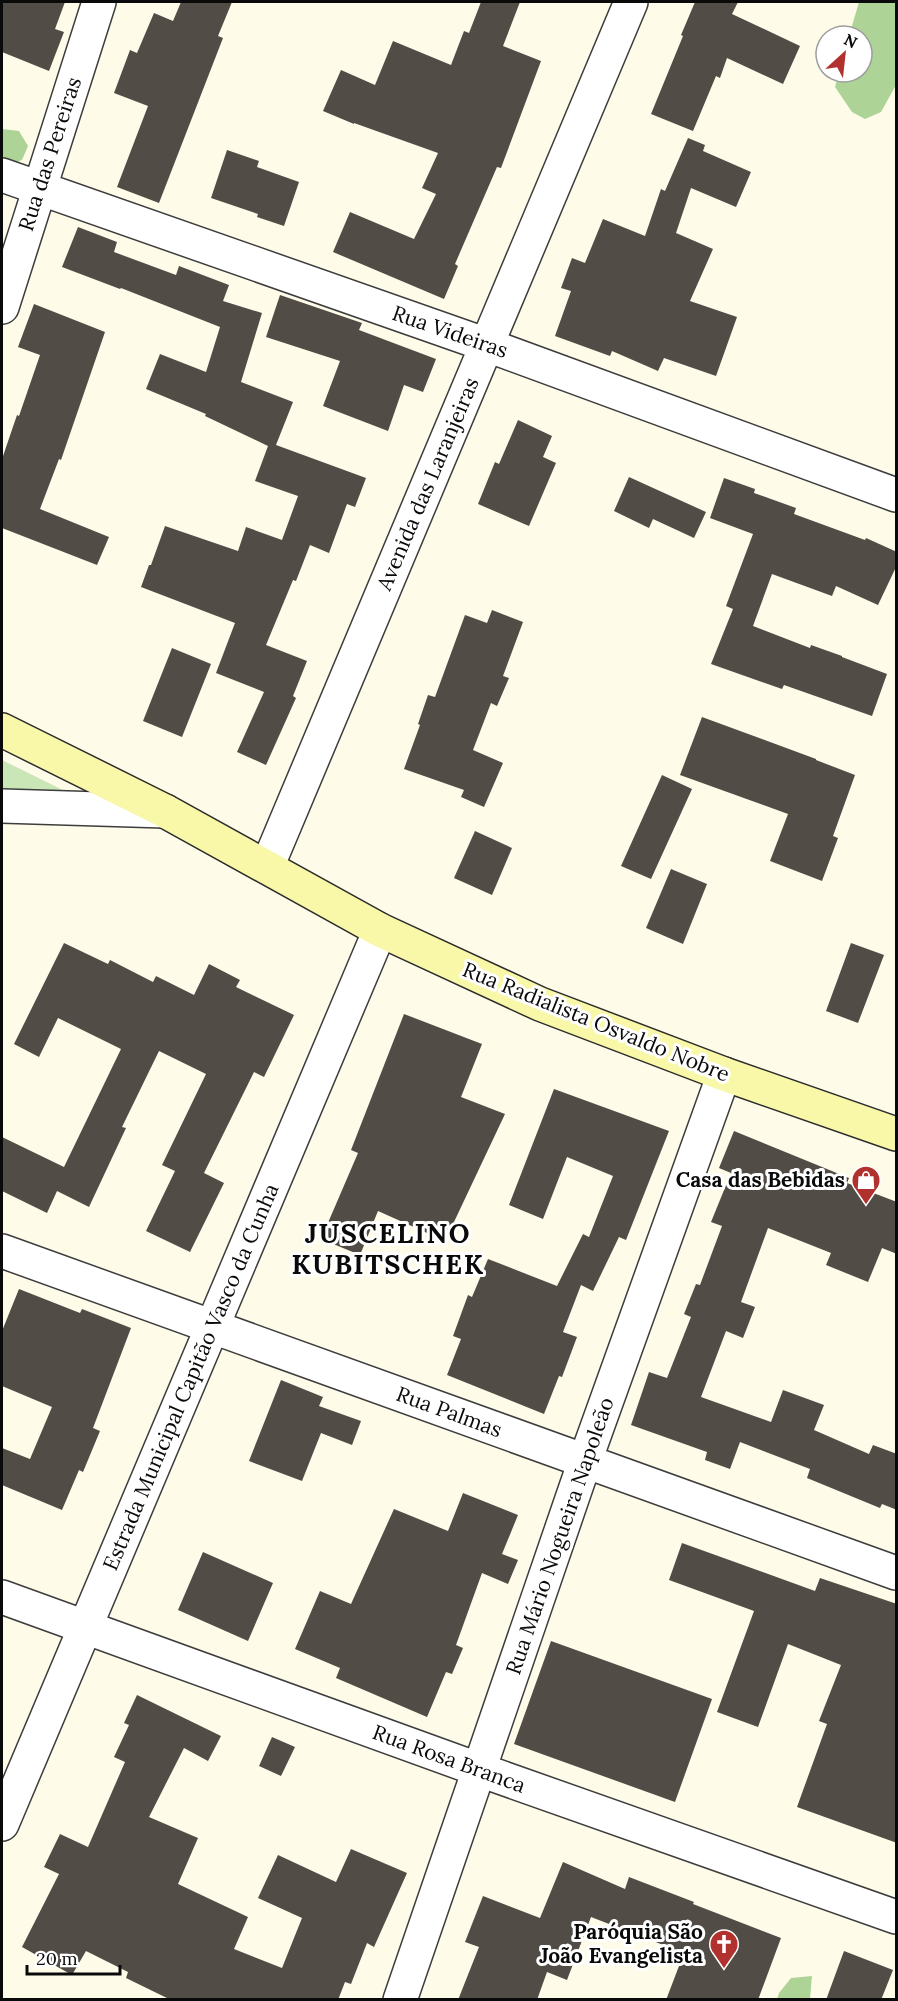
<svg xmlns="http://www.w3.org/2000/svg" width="898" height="2001" font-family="Lora,serif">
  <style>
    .green { fill: #cae5b6 }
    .forest { fill: #add496 }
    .building { fill: #524c47 }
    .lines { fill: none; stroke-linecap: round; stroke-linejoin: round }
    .street-casing { stroke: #3d3d3d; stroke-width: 36 }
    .secondary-casing { stroke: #2c2c2c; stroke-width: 36 }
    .street { stroke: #fff; stroke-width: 33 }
    .secondary { stroke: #f9f7a8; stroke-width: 33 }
    .labels { text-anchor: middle; stroke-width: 6; stroke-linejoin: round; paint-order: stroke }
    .street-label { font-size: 21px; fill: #0a0a0a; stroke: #fff }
    .poi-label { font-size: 21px; font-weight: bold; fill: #0a0a0a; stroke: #fff; text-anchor: end }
    .district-label { font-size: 27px; font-weight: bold; letter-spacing: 1.5px; fill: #0a0a0a; stroke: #fff }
  </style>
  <rect width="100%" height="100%" fill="#fefbe9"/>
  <path class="green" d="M 2,760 L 75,796 L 2,789 Z"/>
  <path class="forest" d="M 859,2 L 896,2 L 896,85 L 881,112 L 865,119 L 852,112 L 835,87 L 839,72 L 862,72 L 862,36 L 849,36 Z
    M 2,129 L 19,131 L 28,146 L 22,160 L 11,164 L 2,162 Z
    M 812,1976 L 810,1999 L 777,1999 L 779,1993 L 791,1978 Z"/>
  <path class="building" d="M 2,2 L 65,2 L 55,29 L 64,32 L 49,71 L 2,52 Z
    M 181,2 L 232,2 L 218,36 L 223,38 L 159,203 L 117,187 L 148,106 L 114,93 L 130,50 L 137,53 L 154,13 L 173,21 Z
    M 481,2 L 520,2 L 503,46 L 541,61 L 501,168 L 497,167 L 455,264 L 458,266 L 444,299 L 333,252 L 350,212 L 414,239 L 436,194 L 422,188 L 438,153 L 354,123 L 354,124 L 323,111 L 341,70 L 375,85 L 393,41 L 451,65 L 464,31 L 469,33 Z
    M 695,2 L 738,2 L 732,14 L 800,46 L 783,84 L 727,58 L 720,78 L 716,76 L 693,131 L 651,114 L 683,36 L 681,35 Z
    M 688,138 L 705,145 L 703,151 L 751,172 L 736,207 L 691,188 L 676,233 L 713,249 L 690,301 L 737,317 L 716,376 L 664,358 L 658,371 L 612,351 L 610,356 L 555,336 L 571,291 L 561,288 L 572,258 L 585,263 L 603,219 L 645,236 L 661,189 L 665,191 Z
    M 227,150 L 259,161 L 257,167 L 299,182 L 284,226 L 257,217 L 258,214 L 211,198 Z
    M 78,227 L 117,242 L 114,252 L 176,275 L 179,266 L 229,285 L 223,301 L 262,313 L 241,382 L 293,402 L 276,445 L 366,478 L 355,507 L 347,504 L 329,553 L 310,545 L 296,581 L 293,580 L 266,645 L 307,661 L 293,696 L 296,698 L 266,765 L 237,752 L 264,692 L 216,673 L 235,623 L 141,587 L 149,565 L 151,565 L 165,526 L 238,551 L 246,527 L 282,540 L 298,496 L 255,481 L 268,446 L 205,416 L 206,414 L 146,389 L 160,354 L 206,372 L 220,327 L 121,288 L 120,289 L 62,267 Z
    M 280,295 L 362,323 L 359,330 L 436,359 L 423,392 L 404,385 L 388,431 L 323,406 L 340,361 L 266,337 Z
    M 34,304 L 105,332 L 61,460 L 59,459 L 40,509 L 109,537 L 97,565 L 2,528 L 2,459 L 17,415 L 19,416 L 40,355 L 18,347 Z
    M 518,420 L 552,436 L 543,457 L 556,463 L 529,526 L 478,504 L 495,462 L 499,464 Z
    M 629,477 L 706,512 L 694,538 L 653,519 L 649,528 L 614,511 Z
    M 724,478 L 755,489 L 754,493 L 796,508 L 794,514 L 865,540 L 866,538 L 897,552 L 897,565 L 878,605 L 836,586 L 832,596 L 772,574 L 753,626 L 810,648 L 811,645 L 842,656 L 842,657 L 887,674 L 872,716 L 784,685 L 782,689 L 711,664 L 733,609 L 726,606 L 753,534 L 710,518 Z
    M 492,610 L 523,622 L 503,676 L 509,678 L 497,706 L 491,703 L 473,750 L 503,763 L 484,807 L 461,797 L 464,790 L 404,769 L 420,725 L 418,724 L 428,695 L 435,697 L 465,615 L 487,623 Z
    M 172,648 L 211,664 L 182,737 L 143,721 Z
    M 702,717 L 816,759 L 816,760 L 855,775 L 833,836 L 838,838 L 822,881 L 770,861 L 788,814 L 680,775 Z
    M 662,775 L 692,789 L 651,879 L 621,866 Z
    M 475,831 L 512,848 L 492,895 L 454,878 Z
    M 671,869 L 707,884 L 683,944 L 646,928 Z
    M 64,943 L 108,964 L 110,960 L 153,982 L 156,976 L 194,995 L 209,964 L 240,980 L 236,987 L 294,1015 L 264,1077 L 254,1072 L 204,1173 L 224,1183 L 190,1252 L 146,1231 L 175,1171 L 162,1165 L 206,1074 L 159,1051 L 122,1127 L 126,1128 L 89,1207 L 57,1191 L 47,1213 L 2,1191 L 2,1137 L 64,1167 L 121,1049 L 58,1018 L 39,1057 L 14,1044 Z
    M 851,943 L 884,955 L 858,1023 L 826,1011 Z
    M 404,1014 L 482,1044 L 461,1097 L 505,1114 L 445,1241 L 378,1211 L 360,1255 L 321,1239 L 358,1153 L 351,1150 Z
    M 554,1089 L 669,1131 L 626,1240 L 619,1237 L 593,1291 L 581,1285 L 563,1332 L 577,1337 L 562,1377 L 559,1376 L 544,1414 L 447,1375 L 461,1339 L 453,1336 L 468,1295 L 472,1297 L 488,1259 L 557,1286 L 583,1234 L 589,1237 L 613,1176 L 567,1157 L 543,1219 L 509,1205 Z
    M 734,1131 L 849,1178 L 847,1183 L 897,1202 L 897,1254 L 882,1248 L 868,1282 L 826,1265 L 831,1253 L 768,1228 L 741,1302 L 755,1307 L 743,1338 L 726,1331 L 701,1397 L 771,1422 L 783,1390 L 824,1405 L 814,1430 L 869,1454 L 873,1445 L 897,1454 L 897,1510 L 882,1504 L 880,1508 L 807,1478 L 810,1469 L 740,1442 L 730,1469 L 705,1460 L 707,1452 L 631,1425 L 649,1372 L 667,1378 L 691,1317 L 684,1314 L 696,1284 L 700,1285 L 722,1226 L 711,1222 L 731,1173 L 719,1168 Z
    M 19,1289 L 80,1313 L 82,1309 L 131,1328 L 93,1428 L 100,1431 L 83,1472 L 79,1470 L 62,1510 L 2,1485 L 2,1448 L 30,1459 L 52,1407 L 2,1386 L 2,1331 Z
    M 281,1380 L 323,1397 L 319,1406 L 361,1421 L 352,1445 L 321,1433 L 302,1481 L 249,1461 Z
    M 463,1493 L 518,1515 L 502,1554 L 518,1560 L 508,1584 L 482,1573 L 456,1645 L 463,1648 L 452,1674 L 446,1672 L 427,1717 L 336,1678 L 340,1668 L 295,1649 L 320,1591 L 351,1604 L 394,1509 L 448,1531 Z
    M 682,1543 L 815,1591 L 820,1578 L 897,1604 L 897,1843 L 797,1807 L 827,1724 L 819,1721 L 841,1665 L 788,1644 L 758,1727 L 717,1712 L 754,1611 L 669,1580 Z
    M 203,1552 L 273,1583 L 248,1641 L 178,1610 Z
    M 551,1641 L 712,1699 L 675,1802 L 514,1744 Z
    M 137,1695 L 221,1736 L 208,1761 L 184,1748 L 149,1817 L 198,1838 L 178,1884 L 248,1917 L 234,1949 L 282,1968 L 302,1918 L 258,1898 L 278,1855 L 336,1882 L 351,1849 L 407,1873 L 374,1947 L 367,1943 L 351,1984 L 345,1982 L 338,2000 L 171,2000 L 126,1978 L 128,1972 L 86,1951 L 72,1975 L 22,1947 L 59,1874 L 44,1867 L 60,1834 L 88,1847 L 125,1762 L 114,1757 L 129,1725 L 124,1723 Z
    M 272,1737 L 295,1747 L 281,1776 L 259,1766 Z
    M 563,1862 L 625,1889 L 629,1877 L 694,1902 L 693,1904 L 781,1938 L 758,2000 L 666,2000 L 684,1953 L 591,1917 L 567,1980 L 547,1972 L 537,2000 L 458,2000 L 479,1947 L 465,1942 L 483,1896 L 540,1918 Z
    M 844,1951 L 893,1970 L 881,2000 L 826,2000 Z"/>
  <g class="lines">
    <g class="street-casing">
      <path id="street" d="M 2,175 L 487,345 L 896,495
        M 2,307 L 99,2
        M 2,806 L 165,811
        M 267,867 L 631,2
        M 2,1251 L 896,1573
        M 2,1597 L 480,1770 L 896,1917
        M 2,1824 L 380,930
        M 400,2000 L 585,1461 L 724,1074"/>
    </g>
    <g class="secondary-casing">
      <path id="secondary" d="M 2,730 L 165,811 L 380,930 L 540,1004 L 724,1074 L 896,1134"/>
    </g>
    <use href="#street" class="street"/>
    <use href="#secondary" class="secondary"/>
  </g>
  <defs>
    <g id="shop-pin" transform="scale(1.5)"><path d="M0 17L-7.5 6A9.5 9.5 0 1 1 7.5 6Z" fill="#b0312d" stroke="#fff"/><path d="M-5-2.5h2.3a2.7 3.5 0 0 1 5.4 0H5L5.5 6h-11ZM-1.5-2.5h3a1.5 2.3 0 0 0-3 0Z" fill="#fff"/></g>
    <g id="church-pin" transform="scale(1.5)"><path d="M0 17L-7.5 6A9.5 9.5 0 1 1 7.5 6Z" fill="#b0312d" stroke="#fff"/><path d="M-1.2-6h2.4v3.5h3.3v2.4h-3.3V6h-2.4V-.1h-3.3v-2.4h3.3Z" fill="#fff"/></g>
  </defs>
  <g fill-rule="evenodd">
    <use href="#shop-pin" x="866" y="1180"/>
    <use href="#church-pin" x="724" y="1944"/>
  </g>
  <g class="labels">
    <g class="street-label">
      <text transform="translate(50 154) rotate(-72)" y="7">Rua das Pereiras</text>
      <text transform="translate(450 332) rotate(19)" y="7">Rua Videiras</text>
      <text transform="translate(428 484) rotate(-67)" y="7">Avenida das Laranjeiras</text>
      <text transform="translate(596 1022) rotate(22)" y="7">Rua Radialista Osvaldo Nobre</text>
      <text transform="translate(191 1377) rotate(-67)" y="7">Estrada Municipal Capitão Vasco da Cunha</text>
      <text transform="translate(449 1412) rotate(20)" y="7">Rua Palmas</text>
      <text transform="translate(560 1536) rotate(-71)" y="7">Rua Mário Nogueira Napoleão</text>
      <text transform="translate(449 1759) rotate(20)" y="7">Rua Rosa Branca</text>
    </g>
    <g class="poi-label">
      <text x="845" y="1187">Casa das Bebidas</text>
      <text x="703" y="1939">Paróquia São<tspan x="703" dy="24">João Evangelista</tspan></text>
    </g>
    <g class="district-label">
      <text x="388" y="1243">JUSCELINO<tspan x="388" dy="31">KUBITSCHEK</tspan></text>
    </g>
  </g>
  <rect width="898" height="2001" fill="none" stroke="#0a0a0a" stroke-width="6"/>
  <g transform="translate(844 54) rotate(27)"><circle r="28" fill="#ffffff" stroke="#9d9d9d" stroke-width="1.5"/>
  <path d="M0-4.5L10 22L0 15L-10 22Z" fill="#b0312d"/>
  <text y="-9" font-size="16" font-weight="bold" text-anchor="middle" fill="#0a0a0a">N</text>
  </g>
  <path d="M27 1965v9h93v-9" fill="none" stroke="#0a0a0a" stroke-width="3"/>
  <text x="36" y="1965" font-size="18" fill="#0a0a0a" stroke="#ffffff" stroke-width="4.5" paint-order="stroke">20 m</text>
</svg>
